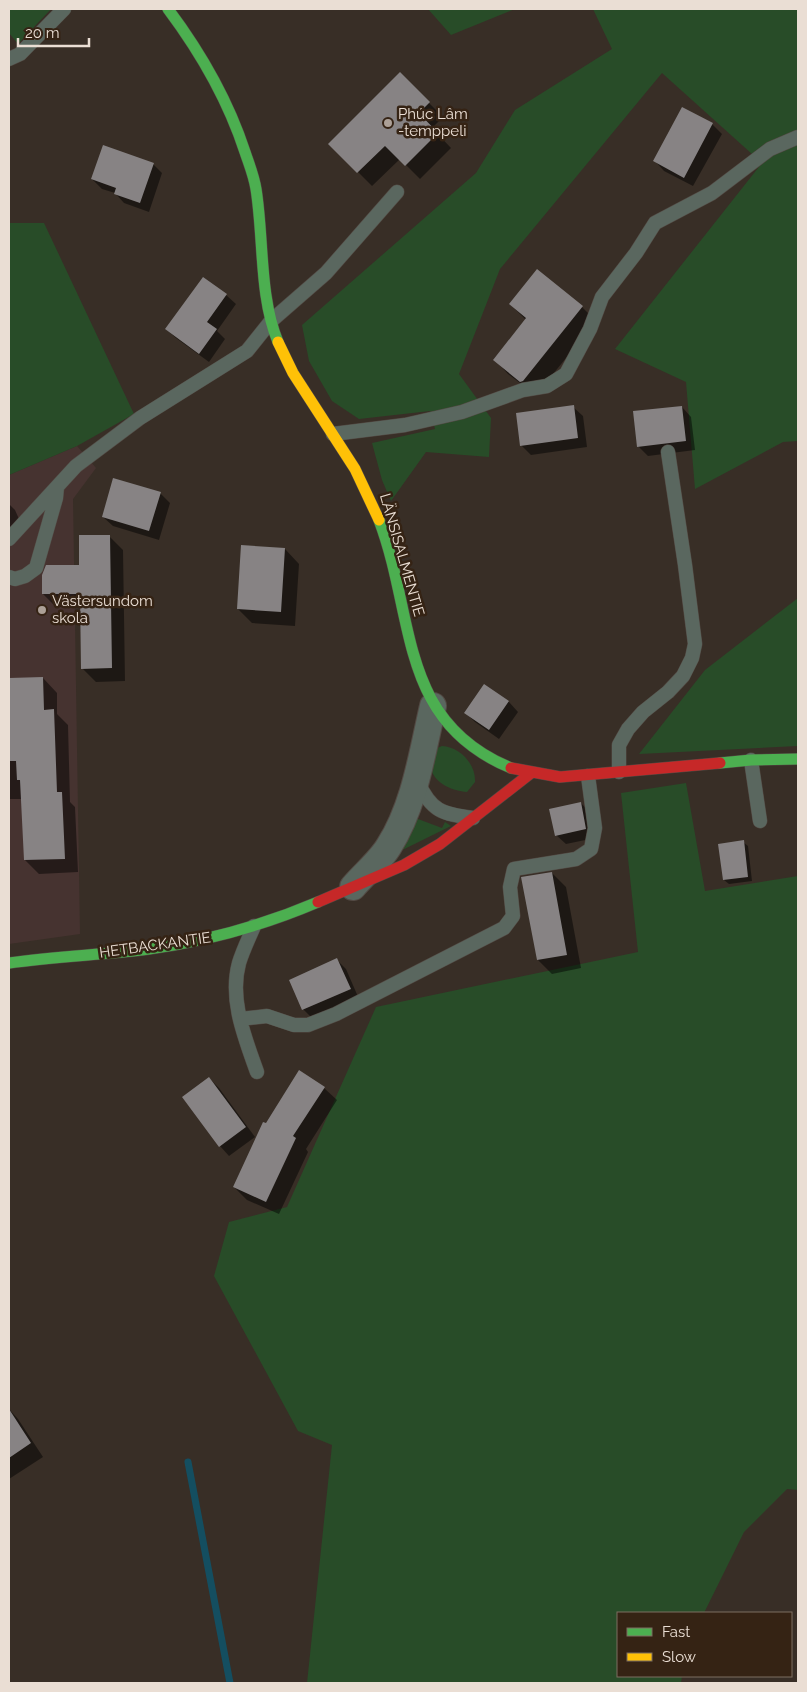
<svg xmlns="http://www.w3.org/2000/svg" width="807" height="1692" font-family="Raleway,sans-serif">
  <style>
    .education { fill: #463330 }
    .green { fill: #284c28 }
    .shadow { fill: #0007 }
    .lines { fill: none; stroke-linecap: round; stroke-linejoin: round }
    .stream { stroke: #144e60; stroke-width: 7 }
    .building { fill: #878384 }
    .lane-casing { stroke: #534a44; stroke-width: 15 }
    .street-casing { stroke: #534a44; stroke-width: 28 }
    .fast-casing { stroke: #534a44; stroke-width: 12 }
    .slow-casing { stroke: #534a44; stroke-width: 12 }
    .jam-casing { stroke: #534a44; stroke-width: 12 }
    .lane { stroke: #5a675f; stroke-width: 14 }
    .street { stroke: #5a675f; stroke-width: 26 }
    .fast { stroke: #4caf50; stroke-width: 11 }
    .slow { stroke: #ffc107; stroke-width: 11 }
    .jam { stroke: #c62828; stroke-width: 11 }
    .poi-dot { fill: #aca097; stroke: #352314; stroke-width: 2 }
    .labels { text-anchor: middle; stroke-width: 5; stroke-linejoin: round; paint-order: stroke }
    .poi-label { font-size: 15px; fill: #eaded4; stroke: #352314; text-anchor: start }
    .street-label { font-size: 15px; fill: #eaded4; stroke: #352314 }
  </style>
  <rect width="100%" height="100%" fill="#382e26"/>
  <path class="education" d="M 77,446 L 96,468 L 73,499 L 80,934 L 9,944 L 9,475 Z"/>
  <path class="green" d="M 9,9 L 51,9 L 18,44 L 9,33 Z
    M 428,9 L 515,9 L 451,35 Z
    M 593,9 L 798,9 L 798,441 L 783,442 L 695,489 L 686,382 L 615,349 L 762,163 L 662,73 L 500,269 L 459,374 L 491,418 L 489,457 L 426,452 L 391,501 L 382,480 L 372,443 L 435,429 L 430,411 L 359,419 L 332,401 L 309,361 L 302,325 L 476,173 L 515,110 L 612,49 Z
    M 9,223 L 44,223 L 134,414 L 77,446 L 9,475 Z
    M 798,598 L 798,746 L 639,754 L 705,670 Z
    M 442,746 C 460,747 476,764 475,782 L 467,792 C 453,791 435,784 431,769 C 430,763 434,754 435,749 Z
    M 686,783 L 705,891 L 798,876 L 798,1490 L 787,1489 L 744,1532 L 704,1613 L 618,1613 L 618,1676 L 682,1676 L 681,1683 L 307,1683 L 332,1445 L 298,1431 L 214,1276 L 229,1222 L 287,1207 L 376,1007 L 638,952 L 621,793 Z
    M 410,816 L 442,828 L 445,822 L 451,826 L 380,861 Z"/>
  <path class="shadow" d="M 400,74 L 443,117 L 432,128 L 451,148 L 420,179 L 400,159 L 372,186 L 330,144 Z
    M 712,124 L 722,134 L 693,186 L 664,171 L 655,161 Z
    M 153,164 L 162,173 L 149,212 L 124,203 L 115,193 L 102,189 L 92,179 Z
    M 537,271 L 582,307 L 596,321 L 536,395 L 508,374 L 494,359 L 526,320 L 510,304 Z
    M 203,278 L 226,295 L 236,304 L 217,331 L 225,339 L 209,362 L 176,338 L 166,329 Z
    M 573,407 L 583,416 L 587,447 L 531,455 L 521,445 Z
    M 682,407 L 691,417 L 695,450 L 648,456 L 638,446 Z
    M 160,493 L 170,503 L 159,540 L 113,526 L 103,517 Z
    M 9,504 L 15,510 L 23,528 L 9,534 Z
    M 109,536 L 123,550 L 125,681 L 96,682 L 82,668 L 81,607 L 56,607 L 43,594 L 80,566 Z
    M 285,549 L 299,564 L 295,626 L 252,623 L 238,609 Z
    M 43,678 L 57,693 L 57,714 L 68,725 L 70,802 L 75,807 L 78,872 L 39,874 L 25,860 L 22,799 L 9,799 L 9,679 Z
    M 485,686 L 509,702 L 518,712 L 499,739 L 475,722 L 466,713 Z
    M 581,803 L 590,813 L 595,838 L 566,844 L 556,835 Z
    M 743,842 L 748,846 L 752,881 L 729,884 L 724,880 Z
    M 552,873 L 566,887 L 581,968 L 552,974 L 538,960 Z
    M 337,960 L 346,969 L 359,999 L 313,1019 L 303,1009 L 290,980 Z
    M 209,1078 L 219,1088 L 255,1137 L 229,1156 L 220,1146 Z
    M 324,1088 L 337,1100 L 306,1149 L 308,1152 L 279,1214 L 247,1200 L 234,1187 Z
    M 9,1409 L 18,1419 L 43,1457 L 9,1479 Z"/>
  <g class="lines">
    <path class="stream" d="M 188,1462 L 230,1683"/>
  </g>
  <path class="building" d="M 400,72 L 430,102 L 419,113 L 438,133 L 405,166 L 385,146 L 357,173 L 328,144 Z
    M 682,107 L 713,123 L 684,178 L 653,161 Z
    M 103,145 L 154,163 L 140,203 L 114,194 L 116,188 L 91,179 Z
    M 537,269 L 583,306 L 523,381 L 520,382 L 493,360 L 526,318 L 509,304 Z
    M 203,277 L 227,294 L 207,322 L 217,329 L 199,354 L 165,329 Z
    M 574,405 L 578,438 L 520,446 L 516,413 Z
    M 682,406 L 686,441 L 637,447 L 633,411 Z
    M 113,478 L 161,492 L 149,531 L 102,517 Z
    M 79,535 L 110,535 L 112,668 L 81,669 L 80,594 L 42,594 L 42,575 L 46,565 L 79,565 Z
    M 241,545 L 285,548 L 281,612 L 237,609 Z
    M 43,677 L 44,710 L 54,709 L 57,792 L 62,792 L 65,859 L 24,860 L 20,780 L 17,780 L 16,761 L 9,761 L 9,678 Z
    M 484,684 L 509,701 L 489,730 L 464,713 Z
    M 581,802 L 586,829 L 555,836 L 549,809 Z
    M 744,840 L 748,877 L 723,880 L 718,844 Z
    M 552,872 L 567,955 L 537,960 L 521,877 Z
    M 337,958 L 351,989 L 302,1010 L 289,980 Z
    M 299,1070 L 325,1087 L 293,1136 L 296,1138 L 266,1202 L 233,1187 L 263,1122 L 266,1123 Z
    M 209,1077 L 246,1127 L 219,1147 L 182,1097 Z
    M 9,1409 L 31,1443 L 9,1458 Z"/>
  <g class="lines">
    <g class="lane-casing">
      <path id="lane" d="M 9,59 L 20,54 L 64,9
        M 333,434 L 405,425 L 462,412 L 523,390 L 547,386 L 566,374 L 590,329 L 602,297 L 636,253 L 655,223 L 712,193 L 770,149 L 798,137
        M 9,539 L 76,466 L 140,418 L 247,351 L 271,321 L 326,273 L 397,192
        M 9,577 L 15,579 L 25,576 L 36,568 L 56,498 L 57,487
        M 751,760 L 760,821
        M 619,772 L 619,745 L 628,729 L 643,712 L 668,692 L 683,676 L 692,658 L 695,644 L 685,565 L 668,452
        M 418,782 C 431,811 442,814 473,818
        M 254,926 C 249,938 243,950 239,963 C 229,1000 245,1038 257,1072
        M 240,1019 L 267,1016 L 294,1025 L 308,1025 L 336,1014 L 504,928 L 513,916 L 510,887 L 514,869 L 576,859 L 591,849 L 595,828 L 588,776"/>
    </g>
    <g class="street-casing">
      <path id="street" d="M 353,887 C 364,874 381,860 389,846 C 415,805 422,753 433,706"/>
    </g>
    <g class="fast-casing">
      <path id="fast" d="M 168,9 C 201,53 228,100 245,152 C 249,164 254,176 256,189 C 264,239 259,296 278,342
        M 379,520 C 416,617 397,721 511,768
        M 720,763 L 751,760 L 798,759
        M 9,963 C 56,956 103,955 149,949 C 207,941 264,925 318,902"/>
    </g>
    <g class="slow-casing">
      <path id="slow" d="M 278,342 L 293,373 L 355,469 L 379,520"/>
    </g>
    <g class="jam-casing">
      <path id="jam" d="M 511,768 L 560,777 L 720,763
        M 318,902 L 404,865 L 440,844 L 531,773"/>
    </g>
    <use href="#lane" class="lane"/>
    <use href="#street" class="street"/>
    <use href="#fast" class="fast"/>
    <use href="#slow" class="slow"/>
    <use href="#jam" class="jam"/>
  </g>
  <g class="poi-dot">
    <circle cx="388" cy="123" r="5"/>
    <circle cx="42" cy="610" r="5"/>
  </g>
  <g class="labels">
    <g class="poi-label">
      <text x="398" y="119">Phúc Lâm<tspan x="398" dy="17">-temppeli</tspan></text>
      <text x="52" y="606">Västersundom<tspan x="52" dy="17">skola</tspan></text>
    </g>
    <g class="street-label">
      <text transform="translate(402 555) rotate(74)" y="5">LÄNSISALMENTIE</text>
      <text transform="translate(155 945) rotate(-8)" y="5">HETBACKANTIE</text>
    </g>
  </g>
  <rect width="807" height="1692" fill="none" stroke="#eaded4" stroke-width="20"/>
  <rect x="617" y="1612" width="175" height="65" fill="#352314" stroke="#7d6e61"/>
  <rect x="627" y="1628" width="25" height="8" fill="#4caf50" stroke="#7d6e61"/>
  <text x="662" y="1637" font-size="15" fill="#eaded4">Fast</text>
  <rect x="627" y="1653" width="25" height="8" fill="#ffc107" stroke="#7d6e61"/>
  <text x="662" y="1662" font-size="15" fill="#eaded4">Slow</text>
  <path d="M18 38v8h71v-8" fill="none" stroke="#eaded4" stroke-width="2.5"/>
  <text x="25" y="38" font-size="15" fill="#eaded4" stroke="#352314" stroke-width="4" paint-order="stroke">20 m</text>
</svg>
